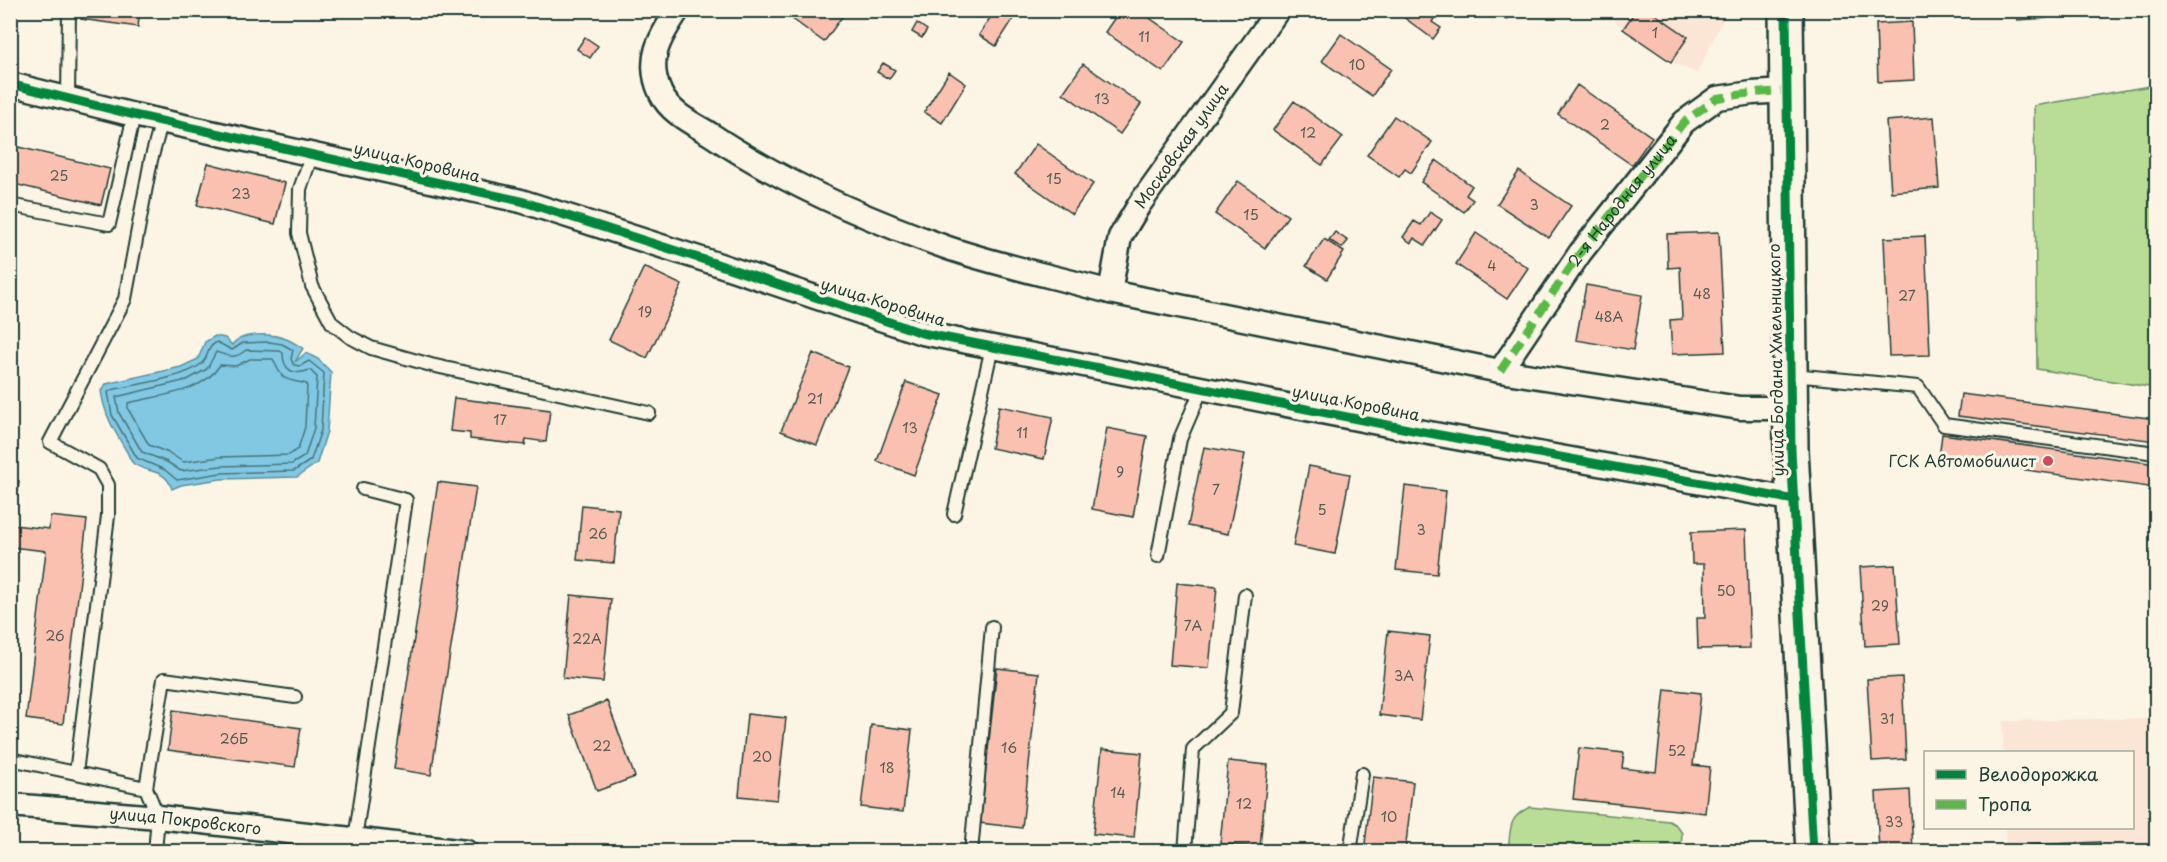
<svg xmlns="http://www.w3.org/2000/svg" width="2167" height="862" font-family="'Playpen Sans',sans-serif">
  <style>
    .built { fill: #fbe5d5 }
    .green { fill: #b9dd97; stroke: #6c8d66; stroke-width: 1.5 }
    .water { fill: #82c8e3; stroke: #5a909d; stroke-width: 1.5 }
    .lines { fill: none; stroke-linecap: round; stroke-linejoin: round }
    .shore { stroke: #47757a; stroke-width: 1.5 }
    .building { fill: #fac1b0; stroke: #1f3d34; stroke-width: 1.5 }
    .lane-casing { stroke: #1f3d34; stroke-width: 16 }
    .street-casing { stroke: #1f3d34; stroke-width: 27 }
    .secondary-casing { stroke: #1f3d34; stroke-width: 38 }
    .lane { stroke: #fcf5e5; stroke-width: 12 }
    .street { stroke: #fcf5e5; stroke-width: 22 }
    .secondary { stroke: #fcf5e5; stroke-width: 33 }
    .quiet { stroke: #58b947; stroke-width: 8; stroke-dasharray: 15 8; stroke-linecap: butt }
    .cycleway-casing { stroke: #fcf5e5; stroke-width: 13 }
    .cycleway { stroke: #00873e; stroke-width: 9 }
    .poi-dot { fill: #d1495b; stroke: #fcf5e5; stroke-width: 2 }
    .labels { text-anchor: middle; stroke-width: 6; stroke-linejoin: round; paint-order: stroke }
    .number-label { font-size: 14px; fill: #565e53 }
    .street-label { font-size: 16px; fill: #1f3d34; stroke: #fcf5e5 }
    .poi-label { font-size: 16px; fill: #1f3d34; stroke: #fcf5e5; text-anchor: end }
  </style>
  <rect width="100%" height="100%" fill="#fcf5e5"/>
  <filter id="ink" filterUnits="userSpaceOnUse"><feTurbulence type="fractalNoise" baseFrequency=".0167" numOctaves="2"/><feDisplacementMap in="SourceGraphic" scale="12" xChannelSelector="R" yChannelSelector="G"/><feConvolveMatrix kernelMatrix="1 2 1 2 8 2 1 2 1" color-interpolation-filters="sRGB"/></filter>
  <g filter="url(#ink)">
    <path class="built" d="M 1606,11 L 1727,11 L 1697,73 L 1671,62 L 1623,29 Z
      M 2156,718 L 2156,851 L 2006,851 L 2005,828 L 2132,828 L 2132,752 L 2003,752 L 2003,721 Z"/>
    <path class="green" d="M 2156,85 L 2156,388 L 2037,369 L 2034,106 Z
      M 1530,807 L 1669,821 L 1676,825 L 1682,833 L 1681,851 L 1508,851 C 1511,828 1507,818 1530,807 Z"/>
    <path class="water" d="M 215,336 L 225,338 L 232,345 C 240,332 272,333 286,339 C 292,341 297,345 303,348 L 295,362 L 306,353 L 318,359 L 331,372 L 327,431 L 317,463 L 297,477 L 221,479 L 181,485 L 172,489 C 165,468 149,474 134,464 C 130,461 129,456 127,452 C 114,430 105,417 101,391 L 106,384 L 181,367 L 198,359 L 205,342 Z"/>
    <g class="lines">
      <path class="shore" d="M 217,342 L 232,350 L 243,343 L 269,342 L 282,344 L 293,350 L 291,359 L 294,365 L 300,366 L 309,361 L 324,373 L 321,430 L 311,460 L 294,471 L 221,473 L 177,480 L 165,470 L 137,458 L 112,415 L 108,392 L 111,390 C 133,385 185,378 201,364 C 210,357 205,348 217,342 Z
        M 246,350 L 280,351 L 283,353 C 283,371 294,376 310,370 L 317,377 L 314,428 L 305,456 L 292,464 L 221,466 L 181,471 L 167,462 L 142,452 L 119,413 L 116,397 L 187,380 L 207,369 L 216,352 C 229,356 234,360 246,350 Z
        M 250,359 L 273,359 C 284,384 284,378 307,384 L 305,427 L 298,449 L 289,455 L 220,457 L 183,462 L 171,454 L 149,445 L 128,409 L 128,403 C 158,395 202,394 220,365 L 236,366 Z"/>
    </g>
    <path class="building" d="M 83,10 L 140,10 L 138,27 L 81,19 Z
      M 780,10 L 838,10 L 844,14 L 824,42 Z
      M 995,10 L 1019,10 L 996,46 L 979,35 Z
      M 1120,10 L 1138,10 L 1184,42 L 1163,72 L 1105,32 Z
      M 1394,10 L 1439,10 L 1432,22 L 1441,28 L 1433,39 Z
      M 1493,10 L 1514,10 L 1507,20 Z
      M 1636,10 L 1649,10 L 1688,37 L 1671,62 L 1623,29 Z
      M 2016,10 L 2047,10 L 2047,18 L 2017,20 Z
      M 1912,22 L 1914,80 L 1878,82 L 1876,24 Z
      M 917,23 L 927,30 L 922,38 L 912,32 Z
      M 1341,34 L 1391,69 L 1372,96 L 1322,61 Z
      M 585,37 L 598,46 L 590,58 L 577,49 Z
      M 883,63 L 895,70 L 889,79 L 877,72 Z
      M 1083,64 L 1141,104 L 1120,134 L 1063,93 Z
      M 949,72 L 966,84 L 942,123 L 924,112 Z
      M 1577,85 L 1652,137 L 1632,165 L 1558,114 Z
      M 1294,101 L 1343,137 L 1322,165 L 1273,130 Z
      M 1394,116 L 1432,142 L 1411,173 L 1405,169 L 1399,177 L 1367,155 Z
      M 1934,117 L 1939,188 L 1891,192 L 1886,121 Z
      M 1036,144 L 1093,184 L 1072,214 L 1015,174 Z
      M 10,145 L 110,169 L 101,205 L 10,183 Z
      M 1436,160 L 1472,186 L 1466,195 L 1473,200 L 1464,212 L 1421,182 Z
      M 208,163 L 285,183 L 275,224 L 197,205 Z
      M 1519,171 L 1571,206 L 1549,238 L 1497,204 Z
      M 1238,181 L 1288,216 L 1265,248 L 1215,214 Z
      M 1430,212 L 1442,220 L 1425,245 L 1414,238 L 1411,243 L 1403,237 L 1414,221 L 1421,225 Z
      M 1335,232 L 1348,241 L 1342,248 L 1329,240 Z
      M 1719,232 L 1725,352 L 1672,354 L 1670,320 L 1682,319 L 1680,267 L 1668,268 L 1667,234 Z
      M 1476,233 L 1528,268 L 1507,299 L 1456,264 Z
      M 1925,236 L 1930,355 L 1889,356 L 1884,238 Z
      M 1324,239 L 1344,252 L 1327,279 L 1306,266 Z
      M 644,267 L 682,285 L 647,358 L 609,340 Z
      M 1586,285 L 1642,295 L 1633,350 L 1576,340 Z
      M 813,353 L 848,367 L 817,445 L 781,431 Z
      M 906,382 L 943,395 L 914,475 L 877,461 Z
      M 1961,394 L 2156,419 L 2156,441 L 1958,416 Z
      M 454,398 L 550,410 L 546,442 L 526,439 L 525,445 L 470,439 L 470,433 L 450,431 Z
      M 999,406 L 1053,417 L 1044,459 L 991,448 Z
      M 1107,428 L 1147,436 L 1133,517 L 1092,509 Z
      M 1942,434 L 2156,464 L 2156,488 L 1939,458 Z
      M 1204,447 L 1245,454 L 1228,534 L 1188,526 Z
      M 1309,466 L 1350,474 L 1335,554 L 1293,546 Z
      M 10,480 L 19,481 L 14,525 L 49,529 L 50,516 L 87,520 L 63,724 L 26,719 L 46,551 L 11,547 L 10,553 Z
      M 438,482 L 476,487 L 431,775 L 394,769 Z
      M 1405,486 L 1446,491 L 1437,574 L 1396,570 Z
      M 582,505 L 619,509 L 614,563 L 577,560 Z
      M 1746,530 L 1750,648 L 1698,649 L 1697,618 L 1705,618 L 1704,564 L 1692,564 L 1691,532 Z
      M 1895,565 L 1900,644 L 1865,646 L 1860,567 Z
      M 1177,583 L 1217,587 L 1209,668 L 1170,665 Z
      M 571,595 L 611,599 L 603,682 L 563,678 Z
      M 1388,631 L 1430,636 L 1420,720 L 1379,715 Z
      M 997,668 L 1039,673 L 1022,828 L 980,823 Z
      M 1902,677 L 1906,759 L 1872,761 L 1867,679 Z
      M 1665,689 L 1701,693 L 1693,765 L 1710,767 L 1705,813 L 1573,799 L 1579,748 L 1624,753 L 1622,768 L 1656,772 Z
      M 607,701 L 635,777 L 597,791 L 569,715 Z
      M 173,710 L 301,728 L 295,767 L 168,750 Z
      M 747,714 L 786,718 L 777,800 L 739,796 Z
      M 871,725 L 912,730 L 903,812 L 861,807 Z
      M 1102,749 L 1142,753 L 1134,838 L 1093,834 Z
      M 1228,761 L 1268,765 L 1260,847 L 1220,844 Z
      M 1373,777 L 1413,782 L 1405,852 L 1364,852 Z
      M 1910,790 L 1913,852 L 1879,852 L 1876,792 Z
      M 2100,842 L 2100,852 L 2029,852 L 2029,845 Z
      M 213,848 L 243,852 L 212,852 Z"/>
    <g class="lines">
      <g class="lane-casing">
        <path id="lane" d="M 68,100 L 69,10
          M 312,154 L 300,189 L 299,233 L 312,286 L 332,323 L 350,337 L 371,348 L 431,365 L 649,413
          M 10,205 L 109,224 L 134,115
          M 1793,375 L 1918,387 L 1944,425 L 2156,453
          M 954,514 L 992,347
          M 1158,556 L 1180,439 L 1202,388
          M 10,759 L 146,788 L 158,817 L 155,852
          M 76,773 L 108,516 L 108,485 L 99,469 L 50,442 L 125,299 L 151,160 L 162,120
          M 146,788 L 164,679 L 295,697
          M 355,839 L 406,500 L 363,489
          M 971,852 L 992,627
          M 1185,852 L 1193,749 L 1231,713 L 1245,595
          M 1350,852 L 1362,774"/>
      </g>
      <g class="street-casing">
        <g id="street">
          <path d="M 678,10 C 659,38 645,61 661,94 C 670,113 694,124 710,134 C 782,182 866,219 948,248 C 1001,266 1056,277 1110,292 L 1500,371 L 1740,408 L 1791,408"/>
          <path d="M 10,84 L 134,115 L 521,201 L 714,263 L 922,333 L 1418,431 L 1795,500"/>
          <path id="s1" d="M 1110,292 L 1120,237 L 1139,205 L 1278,10"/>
          <path id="s2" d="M 1500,371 L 1580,253 L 1684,122 L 1717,98 L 1752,93 L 1786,91"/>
          <path id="s3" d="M 10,805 L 158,817 L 466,852"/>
        </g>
      </g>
      <g class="secondary-casing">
        <path id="secondary" d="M 1786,10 L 1791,450 L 1813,852"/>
      </g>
      <use href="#lane" class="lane"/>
      <use href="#street" class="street"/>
      <use href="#secondary" class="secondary"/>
      <path class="quiet" d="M 1500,371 L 1580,253 L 1684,122 L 1717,98 L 1752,93 L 1786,91"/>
      <g class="cycleway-casing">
        <path id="cycleway" d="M 1786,10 L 1791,450 L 1813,852
          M 10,84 L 134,115 L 521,201 L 714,263 L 922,333 L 1418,431 L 1795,500"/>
      </g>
      <use href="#cycleway" class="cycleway"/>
    </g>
  </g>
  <circle class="poi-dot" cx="2048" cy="461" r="6"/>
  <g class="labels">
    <g class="number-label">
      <text x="1655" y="38">1</text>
      <text x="1144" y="42">11</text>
      <text x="1357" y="70">10</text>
      <text x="1102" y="104">13</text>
      <text x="1605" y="130">2</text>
      <text x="1308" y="138">12</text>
      <text x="59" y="181">25</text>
      <text x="1054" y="184">15</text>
      <text x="241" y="199">23</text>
      <text x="1534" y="210">3</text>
      <text x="1251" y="220">15</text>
      <text x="1492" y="271">4</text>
      <text x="1702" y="299">48</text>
      <text x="1907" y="301">27</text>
      <text x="645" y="317">19</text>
      <text x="1609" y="322">48А</text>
      <text x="815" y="404">21</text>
      <text x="500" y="425">17</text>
      <text x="910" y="433">13</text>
      <text x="1022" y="438">11</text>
      <text x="1120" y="477">9</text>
      <text x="1216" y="495">7</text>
      <text x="1322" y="515">5</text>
      <text x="1421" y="535">3</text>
      <text x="598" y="539">26</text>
      <text x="1726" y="596">50</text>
      <text x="1880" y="611">29</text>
      <text x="1193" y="631">7А</text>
      <text x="55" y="641">26</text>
      <text x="587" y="644">22А</text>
      <text x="1404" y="681">3А</text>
      <text x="1887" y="724">31</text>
      <text x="234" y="744">26Б</text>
      <text x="602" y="751">22</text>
      <text x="1009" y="753">16</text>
      <text x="1677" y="756">52</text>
      <text x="762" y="762">20</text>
      <text x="887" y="773">18</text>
      <text x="1118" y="798">14</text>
      <text x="1244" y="809">12</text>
      <text x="1389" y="822">10</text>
      <text x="1894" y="827">33</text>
    </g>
    <g class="street-label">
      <text dy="6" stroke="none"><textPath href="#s1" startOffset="166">Московская улица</textPath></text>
      <text transform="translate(417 162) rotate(13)" y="6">улица Коровина</text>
      <text dy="6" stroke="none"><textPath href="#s2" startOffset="210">2-я Народная улица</textPath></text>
      <text transform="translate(883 302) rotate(17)" y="6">улица Коровина</text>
      <text transform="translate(1776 360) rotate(-91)" y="6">улица Богдана Хмельницкого</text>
      <text transform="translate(1356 403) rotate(11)" y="6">улица Коровина</text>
      <text dy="6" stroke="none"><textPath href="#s3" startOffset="176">улица Покровского</textPath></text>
    </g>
    <g class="poi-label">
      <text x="2036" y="467">ГСК Автомобилист</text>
    </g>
  </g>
  <rect width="2167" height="862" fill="none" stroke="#fcf5e5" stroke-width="36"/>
  <rect x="18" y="18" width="2131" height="826" fill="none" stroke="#1f3d34" stroke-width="2" filter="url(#ink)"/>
  <rect x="1924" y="751" width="210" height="78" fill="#fcf5e5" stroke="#a4ab9e" stroke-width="1.5"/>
  <rect x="1936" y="770" width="30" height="9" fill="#00873e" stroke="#a4ab9e" stroke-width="1.5"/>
  <text x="1978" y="781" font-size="18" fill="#1f3d34">Велодорожка</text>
  <rect x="1936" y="800" width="30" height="9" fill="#58b947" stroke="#a4ab9e" stroke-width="1.5"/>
  <text x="1978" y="811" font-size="18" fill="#1f3d34">Тропа</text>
</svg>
